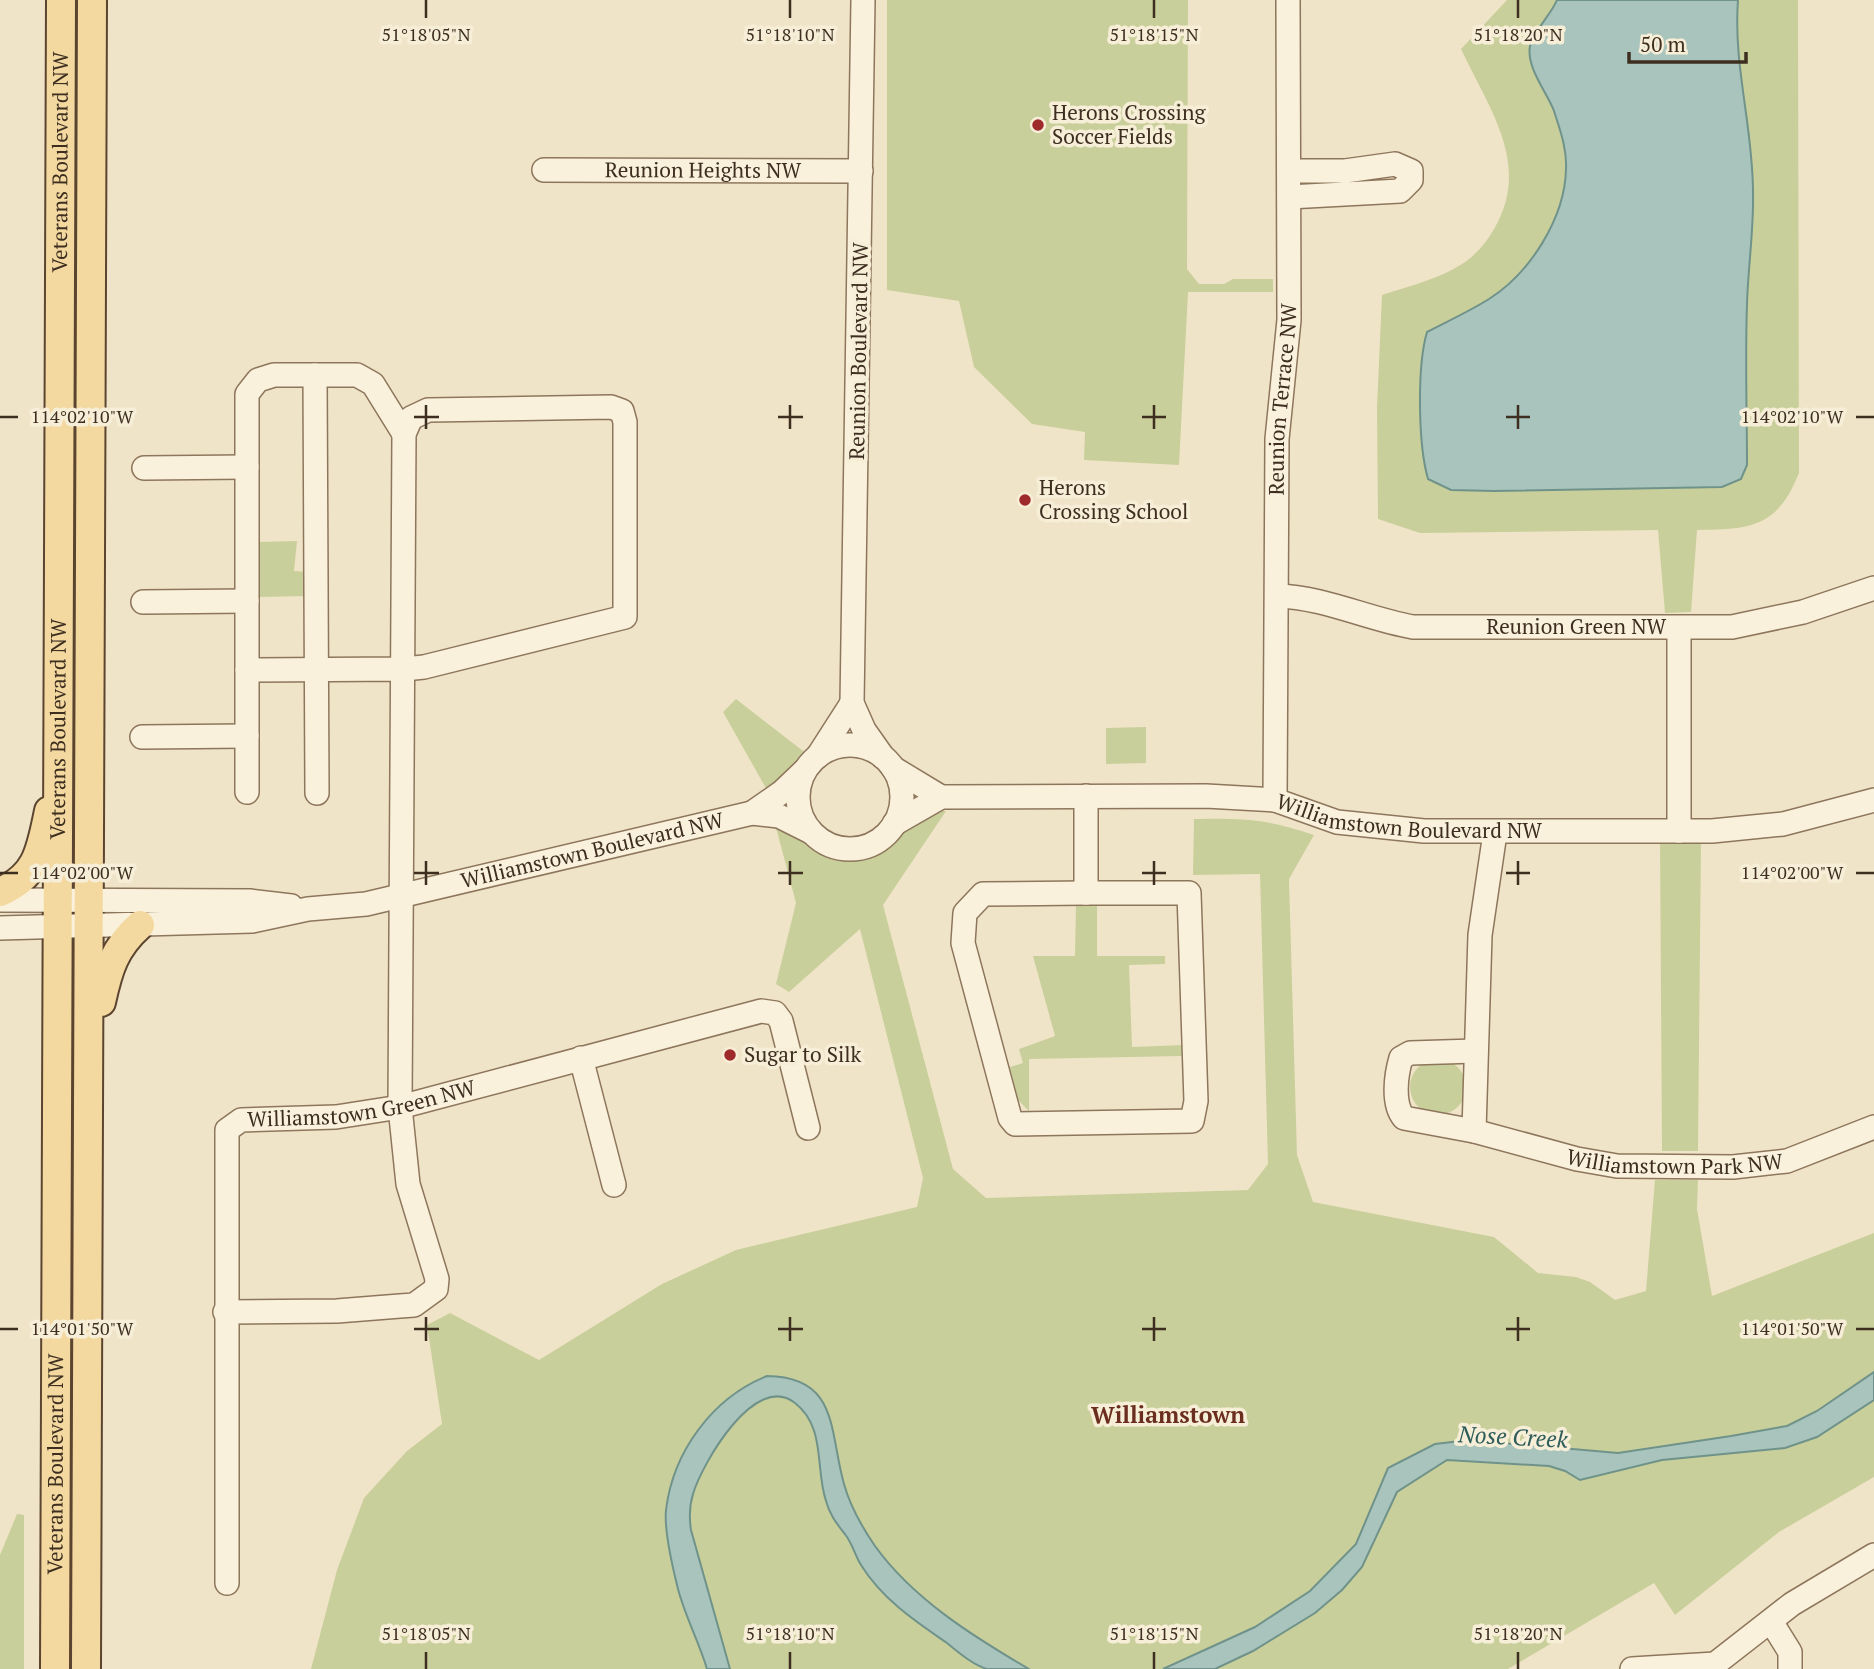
<svg xmlns="http://www.w3.org/2000/svg" width="1874" height="1669" font-family="'PT Serif',serif">
  <style>
    .green { fill: #c9cf9b }
    .water { fill: #a9c4bc; stroke: #6f938a; stroke-width: 2 }
    .lines { fill: none; stroke-linecap: round; stroke-linejoin: round }
    .minor-casing { stroke: #8d765c; stroke-width: 26 }
    .major-casing { stroke: #5b4430; stroke-width: 32 }
    .minor { stroke: #faf1dc; stroke-width: 23 }
    .major { stroke: #f3d9a0; stroke-width: 28 }
    .ticks { fill: none; stroke: #3d2e20; stroke-width: 2.5 }
    .poi-dot { fill: #9e2a2b; stroke: #f7eed8; stroke-width: 2.5 }
    .labels { text-anchor: middle; stroke-width: 7; stroke-linejoin: round; paint-order: stroke }
    .poi-label { font-size: 21px; fill: #3d2e20; stroke: #f7eed8; text-anchor: start }
    .street-label { font-size: 21px; fill: #3d2e20; stroke: #f7eed8 }
    .neighbourhood-label { font-size: 23px; font-weight: bold; fill: #6b2e1e; stroke: #f7eed8 }
    .water-label { font-size: 23px; font-style: italic; fill: #2f5d5a; stroke: #f7eed8 }
    .ticks-label { font-size: 18px; text-anchor: middle; fill: #3d2e20; stroke: #f7eed8; stroke-width: 7; stroke-linejoin: round; paint-order: stroke }
  </style>
  <rect width="100%" height="100%" fill="#f0e4c8"/>
  <path class="green" d="M 887,0 L 1188,0 L 1187,269 L 1199,284 L 1224,284 L 1233,279 L 1273,279 L 1273,292 L 1188,292 L 1179,465 L 1084,460 L 1085,432 L 1032,424 L 974,367 L 959,301 L 887,290 Z
    M 1507,0 L 1798,0 L 1799,473 C 1777,528 1751,529 1697,530 L 1691,612 L 1665,613 L 1658,530 L 1420,533 L 1378,519 L 1377,407 L 1382,295 C 1409,286 1439,279 1462,264 C 1476,255 1486,243 1494,229 C 1532,164 1489,109 1461,49 Z
    M 297,541 L 294,571 L 308,572 L 308,596 L 259,597 L 259,542 Z
    M 736,699 L 807,754 L 798,767 L 767,790 L 723,712 Z
    M 1146,727 L 1146,763 L 1106,764 L 1106,728 Z
    M 934,811 L 946,811 L 883,905 L 953,1169 L 986,1198 L 1248,1190 L 1268,1164 L 1260,874 L 1193,875 L 1194,819 C 1244,818 1267,819 1314,835 L 1289,879 L 1297,1155 L 1313,1202 L 1494,1237 L 1538,1273 L 1576,1277 L 1590,1282 L 1615,1300 L 1646,1291 L 1655,1180 L 1698,1180 L 1697,1209 L 1712,1296 L 1874,1233 L 1874,1477 L 1779,1532 L 1675,1615 L 1654,1583 L 1508,1669 L 311,1669 L 337,1570 L 364,1498 L 407,1451 L 442,1424 L 427,1325 L 450,1313 L 539,1360 L 662,1284 L 736,1250 L 917,1207 L 923,1178 L 860,929 L 789,992 L 776,984 L 796,903 L 774,820 C 811,836 843,873 885,846 C 895,840 900,830 909,823 C 916,818 926,815 934,811 Z
    M 1660,840 L 1701,840 L 1698,1151 L 1662,1151 Z
    M 1076,905 L 1097,905 L 1097,956 L 1165,956 L 1165,964 L 1129,965 L 1132,1047 L 1183,1045 L 1183,1056 L 1029,1059 L 1029,1111 L 1018,1100 L 1010,1067 L 1023,1063 L 1019,1049 L 1055,1036 L 1033,956 L 1075,956 Z
    M1410 1087a28 28 0 1 1 56 0a28 28 0 1 1-56 0Z
    M 17,1514 L 24,1515 L 24,1669 L 0,1669 L 0,1555 Z"/>
  <path class="water" d="M 1557,0 L 1738,0 C 1733,65 1753,127 1753,192 C 1754,229 1748,267 1747,304 C 1745,358 1747,412 1747,465 L 1741,479 L 1722,487 L 1494,491 L 1451,490 L 1428,479 C 1418,444 1417,366 1427,332 C 1448,321 1470,311 1489,299 C 1530,273 1565,218 1566,169 C 1567,148 1560,130 1554,111 C 1547,92 1526,68 1530,46 C 1534,30 1551,15 1557,0 Z
    M 1874,1372 L 1874,1400 L 1817,1437 L 1785,1448 L 1662,1460 L 1580,1480 L 1565,1471 L 1549,1466 L 1447,1460 L 1397,1492 L 1362,1567 L 1342,1590 L 1315,1613 L 1253,1651 L 1215,1669 L 1163,1669 L 1255,1627 L 1310,1591 L 1356,1544 L 1388,1468 L 1435,1444 L 1469,1440 L 1618,1453 L 1731,1436 L 1787,1426 L 1817,1411 Z
    M 767,1376 C 839,1377 829,1431 844,1484 C 850,1506 862,1527 875,1546 C 913,1599 974,1637 1029,1669 C 1017,1669 999,1669 987,1669 C 973,1665 958,1652 947,1643 C 915,1621 882,1599 861,1565 C 856,1557 853,1546 847,1537 C 838,1525 830,1516 826,1501 C 815,1468 826,1427 795,1403 C 755,1371 702,1464 693,1494 C 689,1507 689,1517 691,1530 L 730,1669 L 707,1669 C 699,1642 685,1616 678,1589 C 673,1569 664,1529 666,1510 C 673,1452 712,1398 767,1376 Z"/>
  <g class="lines">
    <g class="minor-casing">
      <g id="minor">
        <path d="M 863,0 L 852,703 L 864,730 L 883,757"/>
        <path id="s1" d="M 544,170 L 861,171"/>
        <path d="M 1289,171 L 1345,171 L 1395,164 L 1411,171 L 1411,180 L 1400,191 L 1289,197"/>
        <path d="M 315,375 L 317,793"/>
        <path d="M 144,468 L 247,467"/>
        <path id="s2" d="M 1277,596 C 1324,597 1367,619 1413,627 L 1732,627 L 1803,612 L 1874,588"/>
        <path d="M 143,602 L 247,601"/>
        <path d="M 142,737 L 247,736"/>
        <circle cx="850" cy="797" r="52"/>
        <path d="M 818,756 L 852,703"/>
        <path d="M 893,768 L 941,797"/>
        <path d="M 247,792 L 247,394 L 258,380 L 274,375 L 357,375 L 373,384 L 404,434"/>
        <path d="M 1086,796 L 1086,893"/>
        <path id="s3" d="M 1275,800 L 1277,439 L 1289,320 L 1288,0"/>
        <path d="M 752,813 L 782,792 L 804,771"/>
        <path id="s4" d="M 894,824 L 941,797 L 1206,796 L 1275,800 L 1337,822 L 1424,831 L 1712,831 L 1783,824 L 1874,800"/>
        <path d="M 1679,831 L 1679,629"/>
        <path id="s5" d="M 1495,833 L 1480,935 L 1474,1131 L 1577,1159 L 1617,1166 L 1733,1167 L 1787,1161 L 1874,1127"/>
        <path d="M 1086,893 L 1189,893 L 1196,1101 L 1192,1121 L 1015,1124 L 1010,1118 L 963,943 L 965,913 L 983,894 Z"/>
        <path d="M 0,900 L 250,901 L 291,906"/>
        <path id="s6" d="M 0,928 L 252,921 L 308,909 L 366,904 L 752,813 L 779,816 L 811,832"/>
        <path d="M 581,1058 L 614,1185"/>
        <path d="M 1474,1131 L 1404,1118 C 1392,1104 1396,1075 1401,1058 L 1410,1053 L 1475,1051"/>
        <path d="M 225,1312 L 337,1311 L 400,1306 L 414,1305 L 436,1289 L 437,1279 L 408,1184 L 400,1107 L 404,434 L 411,418 L 428,410 L 611,407 L 622,411 L 625,422 L 625,617 L 424,667 L 404,669 L 247,670"/>
        <path id="s7" d="M 227,1583 L 227,1130 L 241,1120 L 336,1117 L 400,1107 L 761,1011 L 775,1013 L 781,1021 L 808,1128"/>
        <path d="M 1772,1623 L 1790,1652 L 1790,1669"/>
        <path d="M 1632,1669 L 1715,1664 L 1792,1604 L 1874,1555"/>
      </g>
    </g>
    <g class="major-casing">
      <g id="major">
        <path d="M 0,892 C 38,876 41,849 49,811"/>
        <path d="M 101,1002 C 108,970 114,948 140,925"/>
        <path id="s8" d="M 55,1669 L 61,0"/>
        <path d="M 86,1669 L 92,0"/>
      </g>
    </g>
    <use href="#minor" class="minor"/>
    <use href="#major" class="major"/>
  </g>
  <path class="ticks" d="M 426,0 L 426,18M 790,0 L 790,18M 1154,0 L 1154,18M 1518,0 L 1518,18M 426,405 L 426,429M 790,405 L 790,429M 1154,405 L 1154,429M 1518,405 L 1518,429M 0,417 L 18,417M 414,417 L 439,417M 778,417 L 803,417M 1142,417 L 1166,417M 1506,417 L 1530,417M 1856,417 L 1874,417M 426,861 L 426,885M 790,861 L 790,885M 1154,861 L 1154,885M 1518,861 L 1518,885M 0,873 L 18,873M 414,873 L 439,873M 778,873 L 803,873M 1142,873 L 1166,873M 1506,873 L 1530,873M 1856,873 L 1874,873M 426,1317 L 426,1341M 790,1317 L 790,1341M 1154,1317 L 1154,1341M 1518,1317 L 1518,1341M 0,1329 L 18,1329M 414,1329 L 439,1329M 778,1329 L 803,1329M 1142,1329 L 1166,1329M 1506,1329 L 1530,1329M 1856,1329 L 1874,1329M 426,1652 L 426,1669M 790,1652 L 790,1669M 1154,1652 L 1154,1669M 1518,1652 L 1518,1669"/>
  <g class="poi-dot">
    <circle cx="1038" cy="125" r="7"/>
    <circle cx="1025" cy="500" r="7"/>
    <circle cx="730" cy="1055" r="7"/>
  </g>
  <g class="labels">
    <g class="poi-label">
      <text x="1052" y="120">Herons Crossing<tspan x="1052" dy="24">Soccer Fields</tspan></text>
      <text x="1039" y="495">Herons<tspan x="1039" dy="24">Crossing School</tspan></text>
      <text x="744" y="1062">Sugar to Silk</text>
    </g>
    <g class="street-label">
      <text dy="7" stroke="none"><textPath href="#s8" startOffset="1507">Veterans Boulevard NW</textPath></text>
      <text dy="7" stroke="none"><textPath href="#s1" startOffset="159">Reunion Heights NW</textPath></text>
      <text transform="translate(859 351) rotate(-89)" y="7">Reunion Boulevard NW</text>
      <text dy="7" stroke="none"><textPath href="#s3" startOffset="401">Reunion Terrace NW</textPath></text>
      <text dy="7" stroke="none"><textPath href="#s2" startOffset="303">Reunion Green NW</textPath></text>
      <text dy="7" stroke="none"><textPath href="#s8" startOffset="940">Veterans Boulevard NW</textPath></text>
      <text dy="7" stroke="none"><textPath href="#s4" startOffset="525">Williamstown Boulevard NW</textPath></text>
      <text dy="7" stroke="none"><textPath href="#s6" startOffset="600">Williamstown Boulevard NW</textPath></text>
      <text dy="7" stroke="none"><textPath href="#s7" startOffset="592">Williamstown Green NW</textPath></text>
      <text dy="7" stroke="none"><textPath href="#s5" startOffset="504">Williamstown Park NW</textPath></text>
      <text dy="7" stroke="none"><textPath href="#s8" startOffset="205">Veterans Boulevard NW</textPath></text>
    </g>
    <g class="neighbourhood-label">
      <text x="1168" y="1423">Williamstown</text>
    </g>
    <g class="water-label">
      <text transform="translate(1513 1437) rotate(3)" y="8">Nose Creek</text>
    </g>
  </g>
  <g class="ticks-label">
    <text x="426" y="41">51°18'05"N</text>
    <text x="790" y="41">51°18'10"N</text>
    <text x="1154" y="41">51°18'15"N</text>
    <text x="1518" y="41">51°18'20"N</text>
    <text x="1792" y="423">114°02'10"W</text>
    <text x="82" y="423">114°02'10"W</text>
    <text x="1792" y="879">114°02'00"W</text>
    <text x="82" y="879">114°02'00"W</text>
    <text x="82" y="1335">114°01'50"W</text>
    <text x="1792" y="1335">114°01'50"W</text>
    <text x="426" y="1640">51°18'05"N</text>
    <text x="790" y="1640">51°18'10"N</text>
    <text x="1154" y="1640">51°18'15"N</text>
    <text x="1518" y="1640">51°18'20"N</text>
  </g>
  <path d="M1629 52v10h117v-10" fill="none" stroke="#3d2e20" stroke-width="3.5"/>
  <text x="1640" y="52" font-size="21" fill="#3d2e20" stroke="#f7eed8" stroke-width="5" paint-order="stroke">50 m</text>
</svg>
